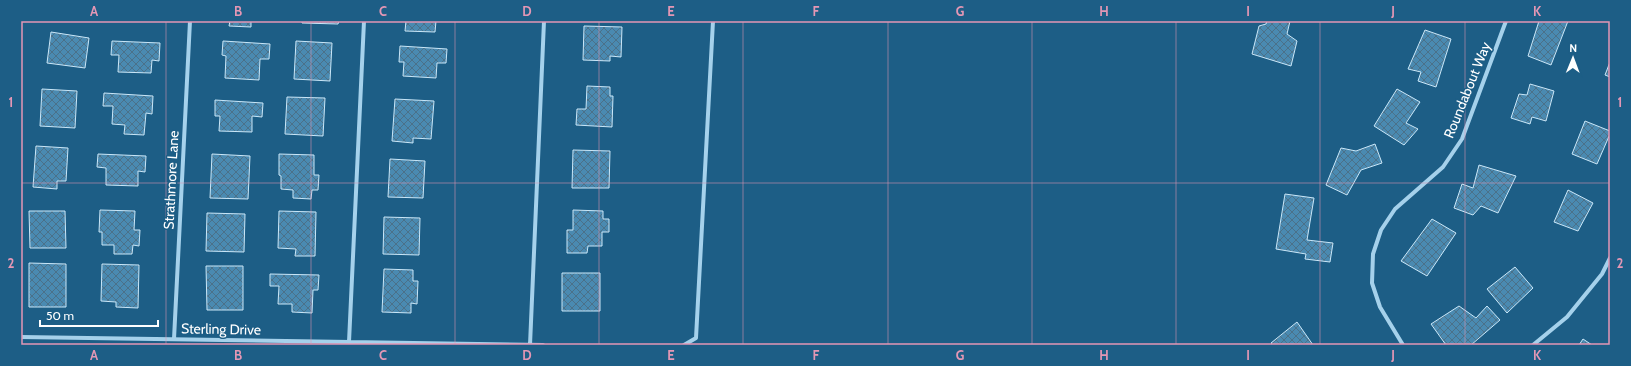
<svg xmlns="http://www.w3.org/2000/svg" width="1631" height="366" font-family="Cabin,sans-serif">
  <style>
    .building { fill: url(#building-cross-hatch); stroke: #cae7f8 }
    .lines { fill: none; stroke-linecap: round; stroke-linejoin: round }
    .street { stroke: #a5d1eb; stroke-width: 4 }
    .grid { fill: none; stroke: #e497b5; stroke-width: 1; stroke-opacity: 0.55 }
    .labels { text-anchor: middle; stroke-width: 3; stroke-linejoin: round; paint-order: stroke }
    .street-label { font-size: 14px; fill: #fff; stroke: #1d5e86 }
    .neatline { fill: none; stroke: #e497b5; stroke-width: 1.5 }
    .grid-label { font-size: 13px; text-anchor: middle; font-weight: bold; fill: #e497b5 }
  </style>
  <defs>
    <pattern id="building-cross-hatch" width="8" height="8" patternUnits="userSpaceOnUse"><rect width="8" height="8" fill="#4a8ab1"/><path d="M0 0l8 8M0 8l8-8" fill="none" stroke="#4b7189"/></pattern>
  </defs>
  <rect width="100%" height="100%" fill="#1d5e86"/>
  <path class="building" d="M 230,21 L 251,21 L 251,27 L 229,26 Z
    M 302,21 L 339,21 L 338,24 L 302,23 Z
    M 406,21 L 436,21 L 435,32 L 405,31 Z
    M 1267,21 L 1290,21 L 1287,34 L 1297,41 L 1291,66 L 1252,54 L 1259,26 L 1266,24 Z
    M 1539,21 L 1568,21 L 1551,65 L 1528,56 Z
    M 584,26 L 622,27 L 621,57 L 610,56 L 610,61 L 583,60 Z
    M 1425,30 L 1451,39 L 1436,87 L 1418,81 L 1421,72 L 1408,69 Z
    M 51,32 L 89,38 L 85,68 L 47,63 Z
    M 112,41 L 160,43 L 159,61 L 152,60 L 151,73 L 118,72 L 119,55 L 111,55 Z
    M 223,41 L 270,44 L 269,59 L 260,59 L 259,80 L 225,78 L 226,56 L 222,55 Z
    M 296,41 L 332,43 L 330,81 L 294,79 Z
    M 400,46 L 447,49 L 446,63 L 437,63 L 436,78 L 403,76 L 404,62 L 399,62 Z
    M 1610,62 L 1610,77 L 1605,75 Z
    M 1530,84 L 1554,91 L 1546,121 L 1532,117 L 1530,124 L 1511,118 L 1519,94 L 1527,95 Z
    M 587,86 L 610,87 L 610,96 L 613,96 L 612,127 L 576,125 L 577,109 L 586,109 Z
    M 42,89 L 77,91 L 75,128 L 40,126 Z
    M 1397,89 L 1420,102 L 1406,123 L 1418,129 L 1404,145 L 1374,126 Z
    M 104,93 L 153,96 L 152,114 L 146,113 L 144,135 L 124,134 L 125,125 L 112,124 L 113,106 L 103,106 Z
    M 287,97 L 325,98 L 323,136 L 285,134 Z
    M 395,99 L 434,101 L 431,139 L 413,138 L 413,143 L 392,141 Z
    M 215,100 L 263,103 L 262,117 L 252,116 L 252,132 L 219,131 L 220,116 L 215,116 Z
    M 1585,121 L 1610,131 L 1610,134 L 1597,164 L 1572,154 Z
    M 1375,144 L 1382,163 L 1361,170 L 1347,195 L 1326,185 L 1341,148 L 1356,151 Z
    M 36,146 L 68,148 L 66,181 L 57,181 L 57,189 L 33,187 Z
    M 573,150 L 610,151 L 609,188 L 572,188 Z
    M 98,154 L 146,156 L 145,172 L 138,171 L 138,186 L 106,185 L 106,168 L 97,167 Z
    M 212,154 L 250,156 L 248,199 L 210,198 Z
    M 279,154 L 314,155 L 314,175 L 319,175 L 318,190 L 312,190 L 311,199 L 293,198 L 293,190 L 281,189 L 281,176 L 279,175 Z
    M 390,159 L 425,161 L 423,198 L 388,197 Z
    M 1479,165 L 1516,176 L 1498,213 L 1481,206 L 1473,215 L 1454,208 L 1462,184 L 1473,188 Z
    M 1568,190 L 1593,203 L 1578,231 L 1554,222 Z
    M 1285,194 L 1314,198 L 1307,240 L 1333,243 L 1330,262 L 1305,259 L 1306,254 L 1276,249 Z
    M 100,210 L 135,211 L 134,230 L 140,230 L 139,246 L 133,245 L 132,254 L 114,254 L 114,245 L 102,245 L 102,232 L 99,232 Z
    M 573,210 L 603,211 L 603,219 L 609,219 L 609,232 L 602,232 L 602,246 L 588,246 L 587,253 L 567,253 L 567,230 L 573,230 Z
    M 29,211 L 65,211 L 66,248 L 30,248 Z
    M 279,211 L 316,212 L 315,256 L 295,256 L 296,249 L 278,248 Z
    M 207,213 L 245,214 L 244,252 L 206,251 Z
    M 384,217 L 420,218 L 419,255 L 383,254 Z
    M 1432,219 L 1456,233 L 1427,276 L 1401,261 Z
    M 29,263 L 66,264 L 66,307 L 29,307 Z
    M 102,264 L 139,265 L 138,308 L 116,307 L 116,302 L 101,301 Z
    M 206,266 L 243,266 L 243,310 L 207,310 Z
    M 1515,267 L 1533,288 L 1507,313 L 1487,289 Z
    M 384,269 L 413,270 L 413,281 L 418,281 L 417,304 L 411,303 L 411,313 L 382,312 Z
    M 562,273 L 600,273 L 600,311 L 562,311 Z
    M 270,274 L 319,275 L 318,290 L 313,290 L 312,313 L 292,312 L 292,304 L 278,304 L 279,286 L 270,286 Z
    M 1459,306 L 1476,318 L 1487,306 L 1500,320 L 1471,345 L 1446,345 L 1431,324 Z
    M 1297,322 L 1313,345 L 1273,345 L 1271,343 Z
    M 1583,339 L 1592,345 L 1579,345 Z"/>
  <g class="lines">
    <path class="street" d="M 21,337 L 543,345
      M 174,339 L 190,21
      M 349,342 L 364,21
      M 530,345 L 544,21
      M 684,345 L 696,338 L 713,21
      M 1403,345 L 1380,307 L 1372,283 L 1373,254 L 1381,230 L 1395,209 L 1443,167 L 1462,139 L 1506,21
      M 1533,345 L 1567,317 L 1602,274 L 1610,258"/>
  </g>
  <path class="grid" d="M 166,21 L 166,345M 311,21 L 311,345M 455,21 L 455,345M 599,21 L 599,345M 743,21 L 743,345M 888,21 L 888,345M 1032,21 L 1032,345M 1176,21 L 1176,345M 1320,21 L 1320,345M 1465,21 L 1465,345M 21,183 L 1610,183"/>
  <g class="labels">
    <g class="street-label">
      <text transform="translate(1467 90) rotate(-68)" y="5">Roundabout Way</text>
      <text transform="translate(171 180) rotate(-87)" y="5">Strathmore Lane</text>
      <text transform="translate(221 329) rotate(1)" y="5">Sterling Drive</text>
    </g>
  </g>
  <rect width="1631" height="366" fill="none" stroke="#1d5e86" stroke-width="44"/>
  <g transform="translate(1573 58) rotate(1)" stroke="#1d5e86" stroke-width="3" paint-order="stroke">
  <path d="M0-3L7 15L0 10L-7 15Z" fill="#ffffff"/>
  <text y="-6" font-size="11" font-weight="bold" text-anchor="middle" fill="#ffffff">N</text>
  </g>
  <path d="M40 320v6h118v-6" fill="none" stroke="#ffffff" stroke-width="2"/>
  <text x="46" y="320" font-size="12" fill="#ffffff" stroke="#1d5e86" stroke-width="3" paint-order="stroke">50 m</text>
  <rect x="22" y="22" width="1587" height="322" class="neatline"/>
  <g class="grid-label">
    <text x="94" y="16">A</text>
    <text x="238" y="16">B</text>
    <text x="383" y="16">C</text>
    <text x="527" y="16">D</text>
    <text x="671" y="16">E</text>
    <text x="816" y="16">F</text>
    <text x="960" y="16">G</text>
    <text x="1104" y="16">H</text>
    <text x="1248" y="16">I</text>
    <text x="1393" y="16">J</text>
    <text x="1537" y="16">K</text>
    <text x="11" y="107">1</text>
    <text x="1620" y="107">1</text>
    <text x="11" y="268">2</text>
    <text x="1620" y="268">2</text>
    <text x="94" y="360">A</text>
    <text x="238" y="360">B</text>
    <text x="383" y="360">C</text>
    <text x="527" y="360">D</text>
    <text x="671" y="360">E</text>
    <text x="816" y="360">F</text>
    <text x="960" y="360">G</text>
    <text x="1104" y="360">H</text>
    <text x="1248" y="360">I</text>
    <text x="1393" y="360">J</text>
    <text x="1537" y="360">K</text>
  </g>
</svg>
